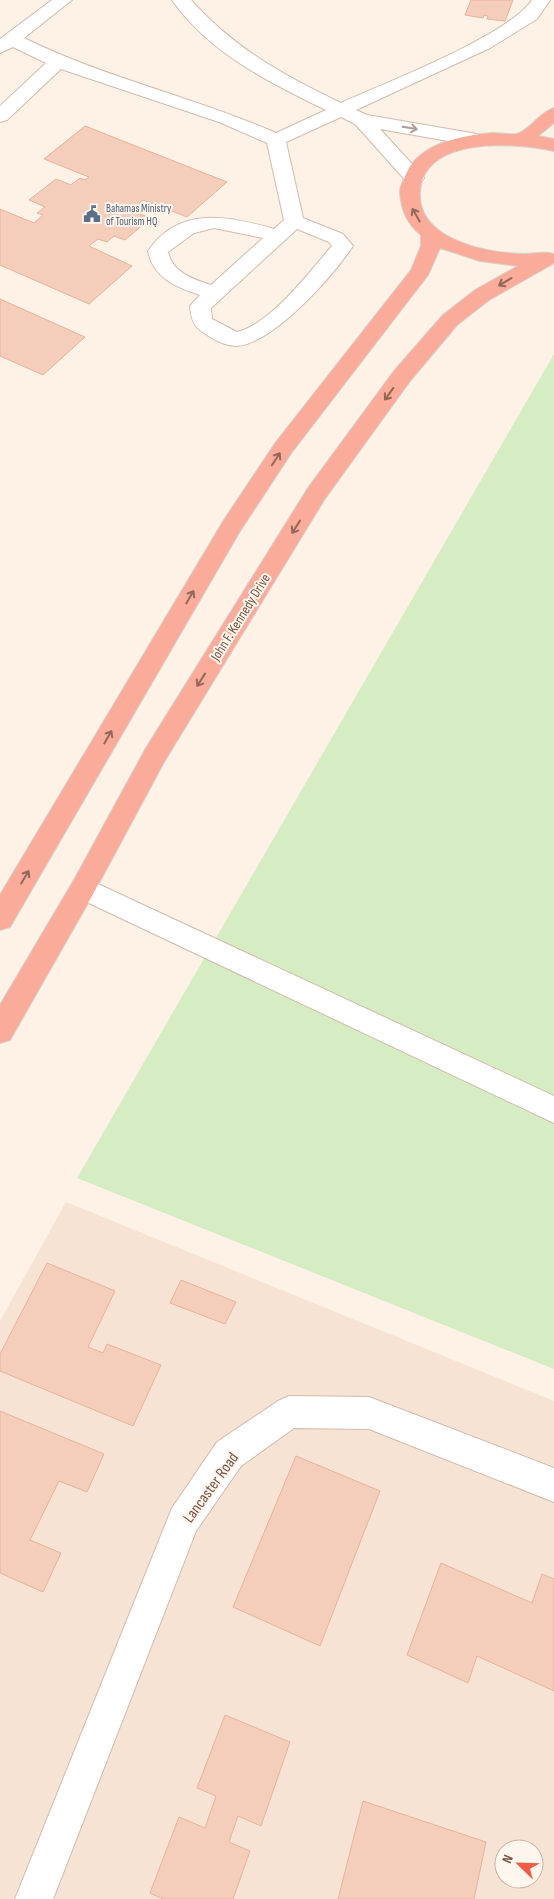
<svg xmlns="http://www.w3.org/2000/svg" width="554" height="1899" font-family="'Sofia Sans Condensed',sans-serif">
  <style>
    .residential { fill: #f6e3d3; fill-rule: evenodd }
    .green { fill: #d6ecc2 }
    .building { fill: #f4cebb; stroke: #e8b29b }
    .lines { fill: none; stroke-linecap: round; stroke-linejoin: round }
    .minor-casing { stroke: #d2bbad; stroke-width: 2 }
    .highway-casing { stroke: #d9d0cc; stroke-width: 2 }
    .minor { fill: #fff; fill-rule: evenodd }
    .highway { fill: #fbab99; fill-rule: evenodd }
    .oneway { stroke: #ae9a91 }
    .oneway2 { stroke: #926758 }
    .labels { text-anchor: middle; stroke-width: 4; stroke-linejoin: round; paint-order: stroke }
    .far-service-label { font-size: 11px; fill: #4e5e75; stroke: #fff6ed; text-anchor: start }
    .street-label { font-size: 14px; fill: #785648; stroke: #fff6ed }
    .near-street-label { font-size: 16px; fill: #785648; stroke: #fff6ed }
  </style>
  <rect width="100%" height="100%" fill="#fdf2e5"/>
  <path class="residential" d="M 66,1202 L 554,1401 L 554,1899 L 0,1899 L 0,1321 ZM 504,1849 L 534,1849 L 534,1879 L 504,1879 Z"/>
  <path class="green" d="M 554,354 L 554,1369 L 77,1178 Z"/>
  <path class="building" d="M 471,0 L 513,0 L 505,21 L 487,19 L 488,16 L 484,15 L 483,18 L 465,15 Z
    M 85,126 L 227,182 L 187,217 L 143,200 L 139,203 L 149,207 L 140,214 L 151,218 L 125,240 L 114,236 L 107,242 L 98,239 L 89,246 L 132,266 L 89,304 L 0,265 L 0,209 L 34,223 L 43,215 L 37,213 L 45,207 L 29,200 L 56,179 L 71,185 L 80,178 L 85,180 L 89,177 L 44,159 Z
    M 0,299 L 85,337 L 43,375 L 0,356 Z
    M 47,1263 L 115,1291 L 88,1347 L 103,1353 L 107,1344 L 161,1365 L 133,1426 L 0,1371 L 0,1354 Z
    M 181,1280 L 236,1302 L 225,1324 L 170,1303 Z
    M 0,1411 L 104,1454 L 87,1492 L 59,1481 L 30,1540 L 61,1553 L 43,1592 L 0,1573 Z
    M 296,1456 L 380,1491 L 320,1646 L 233,1607 Z
    M 441,1563 L 532,1603 L 542,1574 L 554,1579 L 554,1691 L 477,1656 L 468,1683 L 407,1655 Z
    M 225,1715 L 290,1742 L 261,1826 L 238,1816 L 229,1842 L 250,1851 L 233,1899 L 163,1899 L 150,1893 L 179,1817 L 205,1828 L 216,1796 L 197,1788 Z
    M 363,1801 L 486,1842 L 474,1899 L 338,1899 Z"/>
  <g class="lines">
    <g class="minor-casing">
      <path id="minor" d="M 52,0 L 72,0 L 24,38 C 105,78 194,97 276,133 L 326,110 C 270,83 209,53 172,0 L 191,0 C 234,48 283,75 341,103 C 385,83 508,36 532,0 L 550,0 L 537,19 L 490,48 L 356,110 L 367,115 L 477,134 L 484,136 L 487,140 L 484,144 L 477,146 L 380,129 L 421,174 L 424,178 L 421,182 L 407,182 L 355,124 L 341,117 L 286,142 L 303,218 L 343,234 L 353,246 C 333,276 274,343 237,346 C 229,346 218,342 212,338 C 195,328 192,325 190,306 L 200,295 C 176,287 153,278 148,251 C 179,205 229,216 274,229 L 284,220 L 267,143 L 219,122 L 61,69 L 7,120 L 0,122 L 0,106 L 46,63 L 13,47 L 0,53 L 0,39 ZM 214,228 L 263,238 L 211,285 C 193,279 173,273 168,252 L 194,233 ZM 297,229 L 329,242 L 332,246 C 309,272 272,323 237,332 L 212,319 L 211,308 Z
        M 83,877 L 554,1096 L 554,1123 L 74,896 L 70,888 L 74,880 Z
        M 289,1396 L 369,1397 L 554,1468 L 554,1502 L 369,1429 L 294,1428 L 241,1466 L 196,1531 L 53,1899 L 15,1899 L 172,1508 L 217,1442 L 278,1401 Z"/>
    </g>
    <g class="highway-casing">
      <path id="highway" d="M 554,108 L 554,123 L 538,136 L 554,139 L 554,151 C 514,142 417,135 420,198 C 421,214 430,225 444,234 C 467,248 497,253 524,254 C 534,254 544,251 554,254 L 554,263 L 489,300 L 457,325 L 410,381 L 324,500 L 164,762 L 92,896 L 10,1040 L 0,1043 L 0,1005 L 74,880 L 146,748 L 308,488 L 394,371 L 443,315 L 475,290 L 518,266 L 480,261 L 440,248 L 428,275 L 292,452 L 240,531 L 10,927 L 0,930 L 0,895 L 224,520 L 276,442 L 411,270 L 421,246 L 421,235 C 407,224 401,210 400,192 C 400,186 404,180 406,174 C 419,143 463,135 493,133 C 500,133 509,135 516,134 C 528,132 540,112 554,108 Z"/>
    </g>
    <use href="#minor" class="minor"/>
    <use href="#highway" class="highway"/>
  </g>
  <defs><path id="oneway-shaft" d="M-6 0H5M1.5-3L5.5 0L1.5 3" fill="none" stroke-width="1.6" stroke-linecap="round" stroke-linejoin="round" transform="scale(1.25)"/></defs>
  <use class="oneway" href="#oneway-shaft" transform="translate(410 128) rotate(10)"/>
  <g class="oneway2">
    <use href="#oneway-shaft" transform="translate(416 215) rotate(-120)"/>
    <use href="#oneway-shaft" transform="translate(505 282) rotate(149)"/>
    <use href="#oneway-shaft" transform="translate(389 394) rotate(126)"/>
    <use href="#oneway-shaft" transform="translate(276 459) rotate(-57)"/>
    <use href="#oneway-shaft" transform="translate(296 527) rotate(122)"/>
    <use href="#oneway-shaft" transform="translate(190 597) rotate(-60)"/>
    <use href="#oneway-shaft" transform="translate(201 680) rotate(122)"/>
    <use href="#oneway-shaft" transform="translate(108 737) rotate(-60)"/>
    <use href="#oneway-shaft" transform="translate(25 877) rotate(-59)"/>
  </g>
  <defs>
    <g id="civic-bare" transform="scale(1.35)"><path d="M-.6-6.5H3V-4.5H.6V-3L4-1V1h2V6H-6V1h2V-1L-.6-3ZM-1.2 2.5V6h2.4V2.5Z" fill="#5c6f8a" stroke="#fff6ed" stroke-width="2.5" paint-order="stroke"/></g>
  </defs>
  <g fill-rule="evenodd">
    <use href="#civic-bare" x="92" y="214"/>
  </g>
  <g class="labels">
    <g class="far-service-label">
      <text x="106" y="212">Bahamas Ministry<tspan x="106" dy="13">of Tourism HQ</tspan></text>
    </g>
    <g class="street-label">
      <text transform="translate(240 617) rotate(-58)" y="5">John F. Kennedy Drive</text>
    </g>
    <g class="near-street-label">
      <text transform="translate(210 1487) rotate(-54)" y="6">Lancaster Road</text>
    </g>
  </g>
  <g transform="translate(519 1864) rotate(293)"><circle r="24" fill="#fff6ed" stroke="#c9b6ab"/>
  <path d="M0-4L9 19L0 12L-9 19Z" fill="#ee5d44"/>
  <text y="-8" font-size="14" font-weight="bold" text-anchor="middle" fill="#785648">N</text>
  </g>
</svg>
